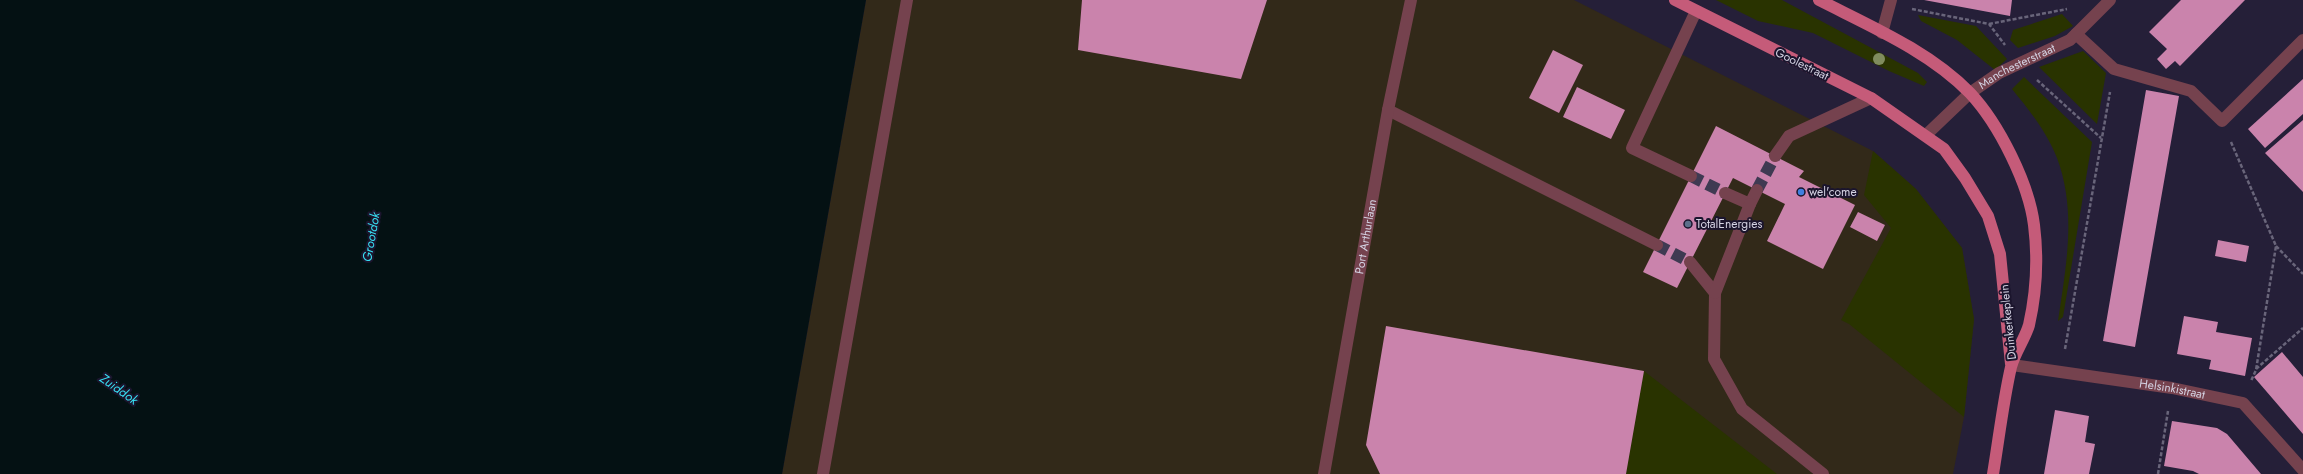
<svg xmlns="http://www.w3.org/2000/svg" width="2303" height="474" viewBox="0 0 2303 474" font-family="Jost,sans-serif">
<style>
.industrial{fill:#322919}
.green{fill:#293300}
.water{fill:#041113}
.building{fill:#ca83ac}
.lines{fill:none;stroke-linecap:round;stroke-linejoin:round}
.minor-tunnel{stroke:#3f3a52;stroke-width:12;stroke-dasharray:12 6;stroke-linecap:butt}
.path{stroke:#69657a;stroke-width:2.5;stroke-dasharray:4 2;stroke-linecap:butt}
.minor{stroke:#75424e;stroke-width:12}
.major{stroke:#c55b79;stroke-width:12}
.tree{fill:#808c5e}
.shop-dot{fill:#3f7fe0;stroke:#1b152d;stroke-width:1.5}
.service-dot{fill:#5c6f8a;stroke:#1b152d;stroke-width:1.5}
.labels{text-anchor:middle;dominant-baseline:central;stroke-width:4;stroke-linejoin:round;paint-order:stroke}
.street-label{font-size:12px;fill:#d4d2e2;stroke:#1b152d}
.poi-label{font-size:12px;fill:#d4d2e2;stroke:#1b152d;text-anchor:start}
.water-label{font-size:13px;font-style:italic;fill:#37dff3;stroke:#1b152d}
</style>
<rect width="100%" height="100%" fill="#251f38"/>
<path class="industrial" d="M 866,0 L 1574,0 L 1873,151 L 1916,189 L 1962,248 L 1974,319 L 1964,417 L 1953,474 L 782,474 Z"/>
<path class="green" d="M 1716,0 L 1782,0 L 1918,73 L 1927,82 L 1924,86 L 1889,71 L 1813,33 L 1758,21 Z
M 2062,14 L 2073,26 L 2055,36 L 2018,48 L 2010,40 L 2013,30 Z
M 1918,15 L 1976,26 L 2007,59 L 1995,70 L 1957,40 L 1921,21 Z
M 2083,51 L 2106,73 L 2097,124 L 2039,67 Z
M 2024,77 L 2092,142 L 2063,317 L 2058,321 C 2066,267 2077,211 2057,158 C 2047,132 2029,110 2012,89 Z
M 1873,151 L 1916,189 L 1962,248 L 1974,319 L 1964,417 L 1849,324 L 1841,320 L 1891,228 L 1864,195 Z
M 1644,371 L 1777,474 L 1626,474 Z"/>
<path class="water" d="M 0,0 L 866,0 L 782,474 L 0,474 Z"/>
<path class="building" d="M 1082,0 L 1267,0 L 1241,79 L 1078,50 Z
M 1924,0 L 2012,0 L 2010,16 Z
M 2181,0 L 2245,0 L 2180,66 L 2175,61 L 2166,69 L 2157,59 L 2167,49 L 2149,32 Z
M 1553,50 L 1583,65 L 1559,113 L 1529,98 Z
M 2303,79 L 2303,114 L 2265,148 L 2248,129 Z
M 1577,87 L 1625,110 L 1611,139 L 1563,117 Z
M 2146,90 L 2179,96 L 2135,347 L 2103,341 Z
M 2303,120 L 2303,192 L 2265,153 Z
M 1716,126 L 1804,171 L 1799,177 L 1855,205 L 1823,269 L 1767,241 L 1785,204 L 1733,178 L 1677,288 L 1643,272 Z
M 1858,212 L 1885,225 L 1877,241 L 1850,227 Z
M 2218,240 L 2249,246 L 2246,262 L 2215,256 Z
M 2184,316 L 2218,322 L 2216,332 L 2252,338 L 2245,376 L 2209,369 L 2211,360 L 2177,354 Z
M 1386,326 L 1644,371 L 1626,474 L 1380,474 L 1366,445 Z
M 2282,352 L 2303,377 L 2303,434 L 2254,377 Z
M 2055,410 L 2089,416 L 2085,442 L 2095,444 L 2089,474 L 2044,474 Z
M 2172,421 L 2217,428 L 2227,434 L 2261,474 L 2199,474 L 2193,471 L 2164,466 Z"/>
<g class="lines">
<path class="minor-tunnel" d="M 1691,176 L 1725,193
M 1757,190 L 1775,156
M 1657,245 L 1690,262"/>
<path class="path" d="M 1912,9 L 1989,24 L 2005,45
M 1989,24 L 2067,9
M 2037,80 L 2101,138
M 2231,142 L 2276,246 L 2256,370 L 2251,381
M 2276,246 L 2303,274
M 2065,349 L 2110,92
M 2256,369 L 2303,328
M 2158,474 L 2168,411"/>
<g class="minor">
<path d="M 1882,33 L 1891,0"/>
<path d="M 2076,34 L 2114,69 L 2191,91 L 2222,121 L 2303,40"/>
<path d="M 1388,110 L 1657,245"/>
<path id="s1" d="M 1926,135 L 1970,93 L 1999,73 L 2070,40 L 2110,0"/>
<path d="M 1775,156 L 1789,136 L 1871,98"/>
<path d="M 1691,176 L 1632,148 L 1696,11"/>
<path d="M 1725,193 L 1750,204 L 1757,190"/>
<path d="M 1690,262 L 1715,293 L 1714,359 L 1742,409 L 1823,474"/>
<path d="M 1715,293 L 1750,204"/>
<path id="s2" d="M 2012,365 L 2172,388 L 2243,403 L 2303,470"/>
<path d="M 823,474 L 907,0"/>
<path id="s3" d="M 1324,474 L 1388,110 L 1411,0"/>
</g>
<path class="major" d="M 1675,0 L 1871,98 L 1944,149 L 1965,178 L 1988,216 L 2000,254 L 2011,364
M 1819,0 C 1870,26 1929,51 1970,93 C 1999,124 2029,184 2034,225 C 2038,257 2036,294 2029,325 C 2025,339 2015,352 2011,367 C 2003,402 1999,438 1993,474"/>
</g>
<circle class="tree" cx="1879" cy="59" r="6"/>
<circle class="shop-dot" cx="1801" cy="192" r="4"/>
<circle class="service-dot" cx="1688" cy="224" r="4"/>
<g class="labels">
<g class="street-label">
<text transform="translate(1802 64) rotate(26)">Goolestraat</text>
<text stroke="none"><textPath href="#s1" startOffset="115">Manchesterstraat</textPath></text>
<text stroke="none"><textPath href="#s3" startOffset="241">Port Arthurlaan</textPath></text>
<text transform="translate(2008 322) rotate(-96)">Duinkerkeplein</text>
<text stroke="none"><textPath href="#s2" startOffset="162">Helsinkistraat</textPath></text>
</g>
<g class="poi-label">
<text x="1809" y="192">wel'come</text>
<text x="1696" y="224">TotalEnergies</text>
</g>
<g class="water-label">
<text transform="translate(371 237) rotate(-80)">Grootdok</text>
<text transform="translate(119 389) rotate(35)">Zuiddok</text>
</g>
</g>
</svg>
